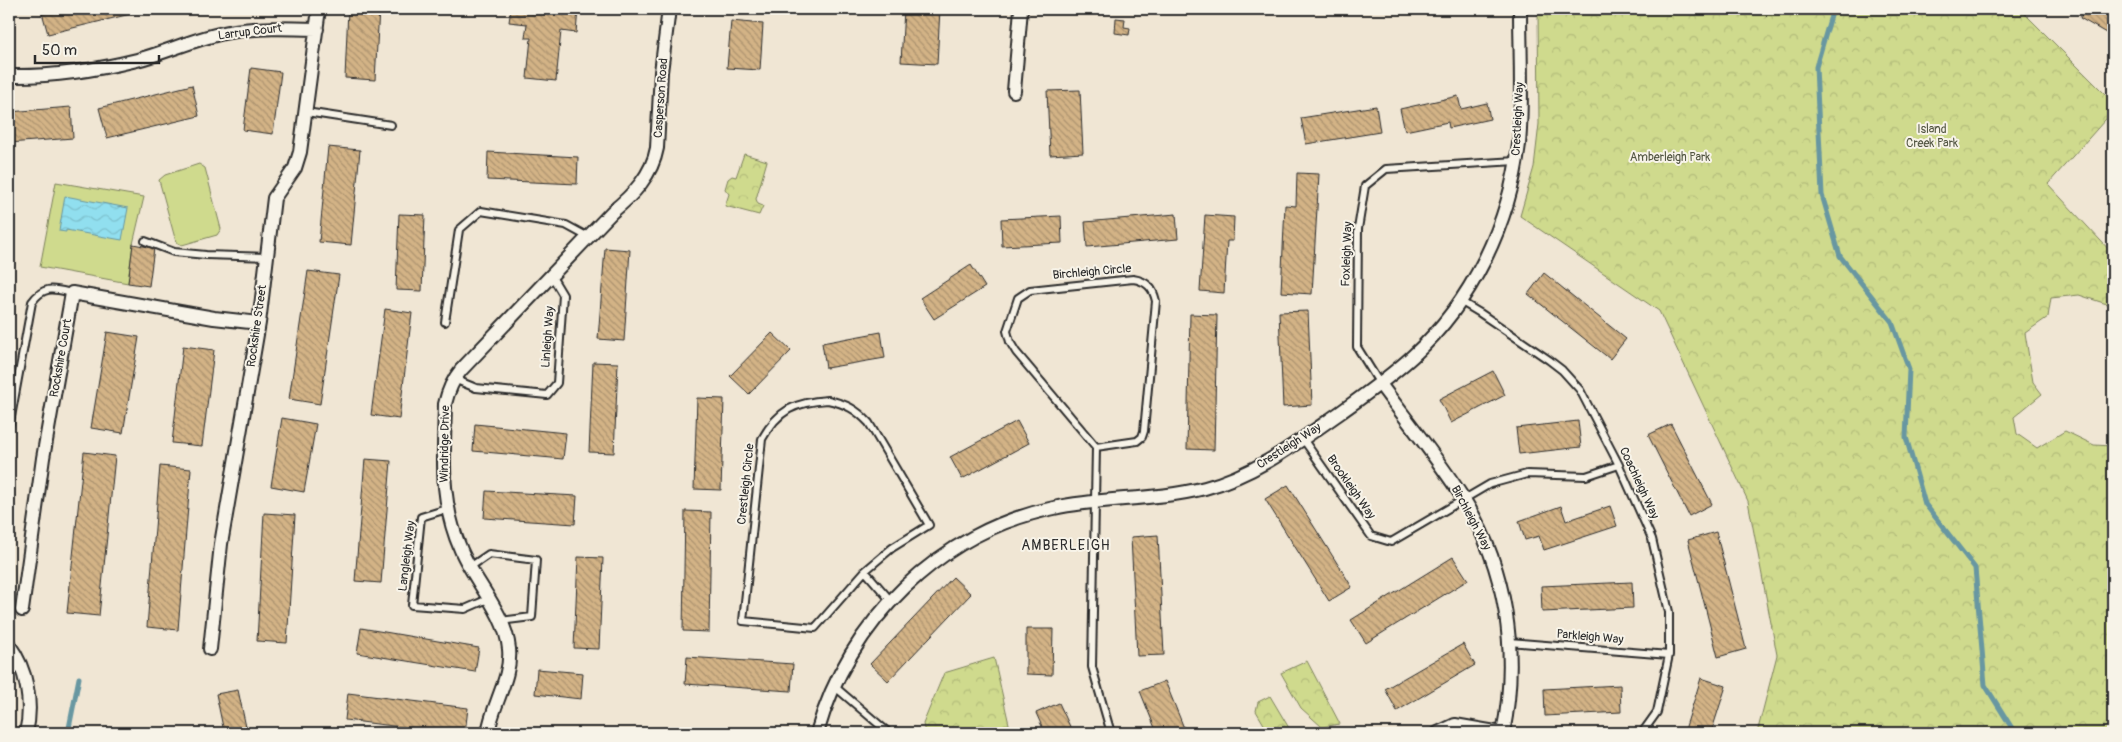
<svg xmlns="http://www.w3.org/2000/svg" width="2122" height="742" viewBox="0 0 2122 742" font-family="Pangolin,sans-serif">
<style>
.forest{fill:url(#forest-crowns);stroke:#7d825c}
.pitch{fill:#cfda8d;stroke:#7d825c}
.water{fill:url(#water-waves);stroke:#6897a1}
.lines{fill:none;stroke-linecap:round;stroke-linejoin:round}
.stream{stroke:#6897a1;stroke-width:5}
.building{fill:url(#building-back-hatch);stroke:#2b2b2b}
.service-casing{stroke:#2b2b2b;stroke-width:10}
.minor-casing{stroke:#2b2b2b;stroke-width:16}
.service{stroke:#f7f3e8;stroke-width:6}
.minor{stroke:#f7f3e8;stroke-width:12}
.labels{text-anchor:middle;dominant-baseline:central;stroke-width:4;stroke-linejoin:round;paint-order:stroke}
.street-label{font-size:12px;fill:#2b2b2b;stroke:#f7f3e8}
.park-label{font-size:12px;fill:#545744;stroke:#f7f3e8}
.neighbourhood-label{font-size:14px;letter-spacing:1px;fill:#2b2b2b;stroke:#f7f3e8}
</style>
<defs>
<pattern id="forest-crowns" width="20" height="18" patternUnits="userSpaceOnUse" patternTransform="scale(1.25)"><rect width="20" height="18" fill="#cfda8d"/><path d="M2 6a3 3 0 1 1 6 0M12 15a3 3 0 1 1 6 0" fill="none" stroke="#b2bb7a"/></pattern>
<pattern id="water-waves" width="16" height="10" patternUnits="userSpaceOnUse" patternTransform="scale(1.25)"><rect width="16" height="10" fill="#91dfef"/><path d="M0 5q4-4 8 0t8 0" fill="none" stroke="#7dc0cd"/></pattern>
<pattern id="building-back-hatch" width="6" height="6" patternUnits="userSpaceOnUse" patternTransform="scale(1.25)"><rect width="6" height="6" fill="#d3b386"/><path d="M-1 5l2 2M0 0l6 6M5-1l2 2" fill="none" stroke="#ab926e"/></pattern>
</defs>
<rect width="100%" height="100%" fill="#f0e6d4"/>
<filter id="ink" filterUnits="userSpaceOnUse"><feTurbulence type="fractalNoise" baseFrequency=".02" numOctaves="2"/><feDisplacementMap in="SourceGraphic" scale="10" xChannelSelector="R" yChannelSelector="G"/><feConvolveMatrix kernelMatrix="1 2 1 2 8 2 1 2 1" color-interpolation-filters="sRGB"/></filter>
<g filter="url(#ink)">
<path class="forest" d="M 1538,9 L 2020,9 L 2113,102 L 2113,111 L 2048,184 L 2113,254 L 2113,306 L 2079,295 L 2051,298 L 2048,317 L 2025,333 L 2033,382 L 2042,394 L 2014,417 L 2017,434 L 2037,448 L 2065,431 L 2094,445 L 2113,446 L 2113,733 L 1757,733 L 1777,655 L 1748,501 L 1659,311 L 1520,216 L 1534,167 L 1539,124 Z
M 744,154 L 767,161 L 756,199 L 758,204 L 763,206 L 759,215 L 725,206 L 729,194 L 725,189 L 728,179 L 732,176 L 736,177 Z
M 994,658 L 1011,733 L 925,733 L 923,724 L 944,673 Z
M 1307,661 L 1340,724 L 1322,727 L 1301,708 L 1281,673 Z
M 1270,696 L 1292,733 L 1269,733 L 1256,711 L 1258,702 Z"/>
<path class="pitch" d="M 199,164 L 205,168 L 221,229 L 217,235 L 182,245 L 176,242 L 159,180 L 165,175 Z
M 56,182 L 144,197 L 133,244 L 128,283 L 40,267 Z"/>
<path class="water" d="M 65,196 L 128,208 L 122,240 L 66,230 L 66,232 L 59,231 Z"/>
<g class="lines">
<path class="stream" d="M 1833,9 L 1816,67 L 1822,195 L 1840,256 L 1892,322 L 1909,369 L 1906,437 L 1925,504 L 1975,568 L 1985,685 L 2015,733
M 68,733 L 79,678"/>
</g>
<path class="building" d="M 41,9 L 151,9 L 48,34 Z
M 348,9 L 379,9 L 375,80 L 345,78 Z
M 511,9 L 578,9 L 576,33 L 561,31 L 556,81 L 527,78 L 531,38 L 525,38 L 527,24 L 509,22 Z
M 904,9 L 940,9 L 937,64 L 901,62 Z
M 2085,9 L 2113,9 L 2113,37 L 2080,18 Z
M 1116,18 L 1125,19 L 1124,27 L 1130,28 L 1129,35 L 1115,33 Z
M 731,21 L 763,24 L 760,70 L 727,68 Z
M 251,68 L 281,72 L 273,134 L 243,130 Z
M 192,85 L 199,116 L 107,138 L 99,108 Z
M 1080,90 L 1083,153 L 1050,155 L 1047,91 Z
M 1458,96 L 1461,109 L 1487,103 L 1490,119 L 1449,128 L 1448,122 L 1405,131 L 1400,109 Z
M 1376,106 L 1380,132 L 1306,144 L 1301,118 Z
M 71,107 L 73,138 L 9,143 L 9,112 Z
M 328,147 L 360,150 L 351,245 L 319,242 Z
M 488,152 L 578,157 L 577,184 L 487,180 Z
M 1297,173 L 1319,174 L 1312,294 L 1281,292 L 1285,205 L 1296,206 Z
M 9,196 L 15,197 L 9,224 Z
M 399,214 L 425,215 L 422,291 L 396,290 Z
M 1176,214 L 1178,239 L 1087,247 L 1085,222 Z
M 1205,215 L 1234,217 L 1233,241 L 1227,241 L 1224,293 L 1200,291 Z
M 1061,216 L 1062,243 L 1002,246 L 1001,219 Z
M 133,244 L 154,248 L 149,286 L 128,283 Z
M 605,248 L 630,250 L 624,341 L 598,339 Z
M 971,265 L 985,287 L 934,319 L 920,298 Z
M 308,271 L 339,275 L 320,404 L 289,399 Z
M 1544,273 L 1626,339 L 1610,359 L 1528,294 Z
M 385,309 L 412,313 L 399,419 L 371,415 Z
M 1308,311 L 1312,405 L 1283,407 L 1279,312 Z
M 1190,314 L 1217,315 L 1214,450 L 1187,449 Z
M 107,332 L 139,337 L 123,433 L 91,428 Z
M 881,332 L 885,358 L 826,368 L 822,343 Z
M 772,333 L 791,351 L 749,394 L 730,376 Z
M 183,346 L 214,350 L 202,446 L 172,443 Z
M 593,362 L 618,363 L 614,453 L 589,452 Z
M 1493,371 L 1505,395 L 1451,423 L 1439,399 Z
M 697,398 L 724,399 L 721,490 L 694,489 Z
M 282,418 L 316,424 L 304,492 L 271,486 Z
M 1017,421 L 1029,443 L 962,479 L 950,457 Z
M 1578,421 L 1581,447 L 1519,454 L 1516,428 Z
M 475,424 L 566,433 L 563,459 L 473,451 Z
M 1671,424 L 1712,504 L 1689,516 L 1648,435 Z
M 84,452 L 115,456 L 99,616 L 67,613 Z
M 365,459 L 391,461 L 381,583 L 355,581 Z
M 160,466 L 191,469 L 178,630 L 147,627 Z
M 1288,485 L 1352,587 L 1329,601 L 1265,499 Z
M 486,491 L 577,496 L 575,524 L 484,518 Z
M 1561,506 L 1566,521 L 1610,506 L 1617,526 L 1544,550 L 1539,536 L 1525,540 L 1519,521 Z
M 685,511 L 711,512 L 709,632 L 683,631 Z
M 264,513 L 295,515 L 287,643 L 257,641 Z
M 1716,532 L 1746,649 L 1718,657 L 1688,540 Z
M 1158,535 L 1164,655 L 1137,656 L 1131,537 Z
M 578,557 L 603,558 L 599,649 L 574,648 Z
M 1453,557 L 1468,580 L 1366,643 L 1351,620 Z
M 953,577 L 971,594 L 888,681 L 870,664 Z
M 1632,582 L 1633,608 L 1542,612 L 1541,586 Z
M 361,628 L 479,648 L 475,672 L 357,653 Z
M 1026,629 L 1053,629 L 1052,675 L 1026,674 Z
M 1463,644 L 1475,665 L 1397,711 L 1385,689 Z
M 687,657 L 793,664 L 791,691 L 685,684 Z
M 537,669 L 583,673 L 581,699 L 535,694 Z
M 1701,678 L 1726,686 L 1711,733 L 1684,733 Z
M 1165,681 L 1186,733 L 1157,733 L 1140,691 Z
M 1620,685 L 1621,712 L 1545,716 L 1544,689 Z
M 238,690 L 246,727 L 224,732 L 216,694 Z
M 348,693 L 468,708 L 465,733 L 449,733 L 345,720 Z
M 1059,703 L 1073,733 L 1045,733 L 1036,713 Z"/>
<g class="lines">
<g class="service-casing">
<path id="service" d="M 306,112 L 391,125
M 145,241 L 174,252 L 206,255 L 267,257
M 1133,279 C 1147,281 1153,288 1156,301 L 1144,431 L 1142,437 L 1137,441 L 1096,447 L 1016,352 L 1010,342 L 1007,331 L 1018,298 L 1030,290 Z
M 1460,301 L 1480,313 L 1549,360 L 1562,370 L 1580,390 L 1619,465 L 1652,539 L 1669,612 L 1669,655 L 1657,712 L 1642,733
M 445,322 L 459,230 L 481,211 L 566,225 L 588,237
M 454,379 L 476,388 L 547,395 L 557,383 L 563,295 L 551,275
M 1380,384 L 1357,347 L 1358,229 L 1365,186 L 1386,169 L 1516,161
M 828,400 C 846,404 856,409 869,423 L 929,525 L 892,548 L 865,571 L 815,628 L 743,621 L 762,439 C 778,410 795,402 828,400 Z
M 9,428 L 32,302 C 44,285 54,289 72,293
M 1303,439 L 1371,536 L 1391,542 L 1490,484 L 1527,474 L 1586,476 L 1619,465
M 1096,447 L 1092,667 L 1111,733
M 447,509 L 421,517 L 412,605 L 465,609 L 488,599
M 470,567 L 489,554 L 536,560 L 532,617 L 500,621
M 865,571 L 891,601
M 1509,642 L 1669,655
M 834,686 L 889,733
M 489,729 L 506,733"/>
</g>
<g class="minor-casing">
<path id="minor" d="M 9,76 C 52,77 96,70 137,60 C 168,52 198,37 229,32 C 258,27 287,28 317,29
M 1014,91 L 1021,9
M 1380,384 C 1408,422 1438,459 1463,498 C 1507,568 1519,653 1503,733
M 22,610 L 43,458 L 72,293 L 214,318 L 259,323
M 9,645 C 27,669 33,704 26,733
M 210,649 L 221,544 L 259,323 L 274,198 L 295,168 L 300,152 L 319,9
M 488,733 C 492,705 512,677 509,649 C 506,614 474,581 461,550 C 439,500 444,457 445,404 C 448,391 452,381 461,370 L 612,212 C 633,195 652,175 657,148 L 661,72 L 669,9
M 817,733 C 848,622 940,531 1054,508 C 1104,497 1153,501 1205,488 C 1257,474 1298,442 1341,412 C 1366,394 1390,377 1413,356 C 1472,302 1510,223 1519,144 C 1523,99 1520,54 1520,9
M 1438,733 L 1455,725 L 1501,733"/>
</g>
<use href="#service" class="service"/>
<use href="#minor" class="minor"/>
</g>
</g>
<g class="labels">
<g class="street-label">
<text transform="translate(250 32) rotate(-7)">Larrup Court</text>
<text transform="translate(661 98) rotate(-86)">Casperson Road</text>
<text transform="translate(1518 119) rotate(-87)">Crestleigh Way</text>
<text transform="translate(1347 254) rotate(-88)">Foxleigh Way</text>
<text transform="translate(1092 272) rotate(-5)">Birchleigh Circle</text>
<text transform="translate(257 326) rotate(-82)">Rockshire Street</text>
<text transform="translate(548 337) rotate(-86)">Linleigh Way</text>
<text transform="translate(61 358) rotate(-80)">Rockshire Court</text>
<text transform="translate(445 444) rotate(-89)">Windridge Drive</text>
<text transform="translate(1289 446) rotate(-33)">Crestleigh Way</text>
<text transform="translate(1639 483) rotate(65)">Coachleigh Way</text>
<text transform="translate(746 484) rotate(-84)">Crestleigh Circle</text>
<text transform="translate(1351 487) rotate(55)">Brookleigh Way</text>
<text transform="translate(1471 518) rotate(62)">Birchleigh Way</text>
<text transform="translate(407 556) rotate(-83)">Langleigh Way</text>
<text transform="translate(1590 637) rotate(5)">Parkleigh Way</text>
</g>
<g class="park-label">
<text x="1932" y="129">Island<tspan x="1932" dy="14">Creek Park</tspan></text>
<text x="1670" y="157">Amberleigh Park</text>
</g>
<g class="neighbourhood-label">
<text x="1066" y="545">AMBERLEIGH</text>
</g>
</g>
<rect width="2122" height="742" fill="none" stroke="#f7f3e8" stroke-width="30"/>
<rect x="15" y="15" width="2092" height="712" fill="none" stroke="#2b2b2b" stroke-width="2" filter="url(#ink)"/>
<path d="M35 55v8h124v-8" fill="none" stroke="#2b2b2b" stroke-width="2.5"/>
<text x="42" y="55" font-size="15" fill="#2b2b2b" stroke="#f7f3e8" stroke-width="4" paint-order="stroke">50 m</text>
</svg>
